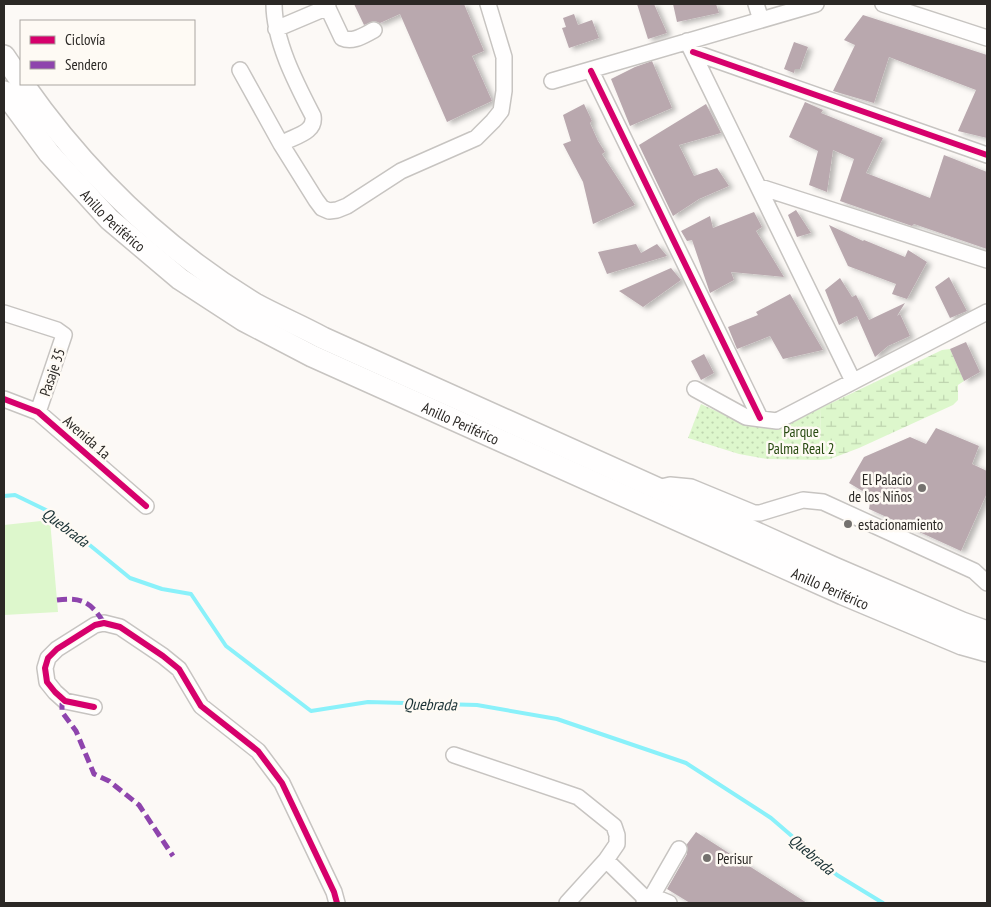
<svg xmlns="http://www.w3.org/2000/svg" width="991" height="907" viewBox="0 0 991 907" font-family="'PT Sans Narrow',sans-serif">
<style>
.grass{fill:#ddf7cc}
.wetland{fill:url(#wetland-marsh)}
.park{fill:url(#park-dots)}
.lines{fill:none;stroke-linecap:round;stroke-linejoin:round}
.stream{stroke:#8af1fa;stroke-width:4}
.building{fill:#b9a8ae;filter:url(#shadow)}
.minor-casing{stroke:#c7c4c1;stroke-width:18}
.highway-casing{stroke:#c7c4c1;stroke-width:24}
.minor{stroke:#fffefe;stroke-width:15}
.highway{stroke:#fffefe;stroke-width:21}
.quiet{stroke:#8e44ad;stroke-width:5;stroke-dasharray:10 5;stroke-linecap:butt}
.cycleway-casing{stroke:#fefaf4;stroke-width:9}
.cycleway{stroke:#d6006c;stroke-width:6}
.poi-dot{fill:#74716e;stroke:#fefaf4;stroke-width:2}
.labels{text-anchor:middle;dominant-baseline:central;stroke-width:5;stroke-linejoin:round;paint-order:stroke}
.street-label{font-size:15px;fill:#2b2825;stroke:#fefaf4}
.park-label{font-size:15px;fill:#274910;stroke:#fefaf4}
.poi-label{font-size:15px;fill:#2b2825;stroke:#fefaf4;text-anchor:start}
.water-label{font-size:16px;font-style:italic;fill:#193134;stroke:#fefaf4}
</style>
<defs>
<pattern id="wetland-marsh" width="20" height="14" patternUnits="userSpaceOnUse" patternTransform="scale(1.25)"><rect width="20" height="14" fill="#ddf7cc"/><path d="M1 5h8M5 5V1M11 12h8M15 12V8" fill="none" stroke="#bed4af"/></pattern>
<pattern id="park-dots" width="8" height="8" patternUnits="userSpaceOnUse" patternTransform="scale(1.25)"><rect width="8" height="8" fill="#ddf7cc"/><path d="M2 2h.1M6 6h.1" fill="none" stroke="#bed4af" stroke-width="1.8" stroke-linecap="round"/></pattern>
<filter id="shadow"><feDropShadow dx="4.5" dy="2.5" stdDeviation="2.5" flood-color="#0004"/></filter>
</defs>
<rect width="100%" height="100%" fill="#fcf9f6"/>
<path class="grass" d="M 50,520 L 58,612 L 4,615 L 4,525 Z"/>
<path class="wetland" d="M 950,349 L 964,381 L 958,385 L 958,400 L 953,405 L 859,448 L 830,459 L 819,460 L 821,408 L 942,350 Z"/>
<path class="park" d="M 701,404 L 742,423 L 769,426 L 792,423 L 821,408 L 819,460 L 767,459 L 739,454 L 688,438 Z"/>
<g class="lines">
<path class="stream" d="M 4,496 L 15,495 L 48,511 L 130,578 L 162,589 L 191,594 L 226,646 L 311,711 L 368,702 L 477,705 L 557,719 L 686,763 L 771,818 L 837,875 L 883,903"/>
</g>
<path class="building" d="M 354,4 L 464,4 L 484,51 L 472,56 L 492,101 L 447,122 L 400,14 L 380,23 L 374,21 L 364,25 Z
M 637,4 L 654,4 L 667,33 L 648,39 Z
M 673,4 L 716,4 L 719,13 L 677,22 Z
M 574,14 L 578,25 L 592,20 L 599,38 L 569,48 L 562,28 L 566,27 L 563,18 Z
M 863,15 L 987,55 L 987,138 L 958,131 L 976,90 L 889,57 L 874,103 L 833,91 L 855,45 L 844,40 Z
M 794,42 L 808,47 L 800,69 L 795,69 L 794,73 L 784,69 Z
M 652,61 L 672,108 L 630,126 L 611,79 L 635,67 Z
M 805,102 L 823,110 L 821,113 L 883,138 L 866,173 L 930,198 L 944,155 L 987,172 L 987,249 L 914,224 L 912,226 L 840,201 L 854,159 L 833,150 L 827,192 L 809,185 L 818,151 L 789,137 Z
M 584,104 L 592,121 L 590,123 L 598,141 L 605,152 L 602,154 L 635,205 L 593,224 L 583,182 L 563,144 L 571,141 L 563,115 Z
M 706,104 L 721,133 L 679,145 L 694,176 L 717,168 L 729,186 L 699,199 L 673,216 L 639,145 Z
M 796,210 L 811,233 L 797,237 L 788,215 Z
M 754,212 L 762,227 L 756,231 L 784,277 L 731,272 L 734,280 L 710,293 L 692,240 L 687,241 L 681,231 L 710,216 L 713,228 Z
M 829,225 L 863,241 L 864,240 L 905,257 L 908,250 L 927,262 L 907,299 L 892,294 L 896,284 L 848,266 Z
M 636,244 L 641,253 L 657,244 L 667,256 L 607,274 L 598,252 Z
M 671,268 L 681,280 L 643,307 L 619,291 Z
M 949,277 L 967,311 L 950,318 L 935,287 Z
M 840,278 L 852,297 L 856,295 L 869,320 L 905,303 L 897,316 L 900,314 L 910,336 L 888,346 L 875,357 L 857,316 L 839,325 L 825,290 Z
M 790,294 L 823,350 L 783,359 L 770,336 L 737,349 L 728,327 L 758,315 L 756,312 Z
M 966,342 L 980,372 L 964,381 L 950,349 Z
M 704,354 L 714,373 L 701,380 L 691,361 Z
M 936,428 L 979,446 L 972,464 L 987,471 L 987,493 L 961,551 L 869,509 L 871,496 L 849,483 L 864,457 L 910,437 L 926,444 Z
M 696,832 L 807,903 L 690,903 L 667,889 L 687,854 L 687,844 Z"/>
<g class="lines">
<g class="minor-casing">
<path id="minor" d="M 274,4 C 274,41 296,83 313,116 C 316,133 294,136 281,144
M 326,4 L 342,38 C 353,43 364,35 374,30
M 756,4 L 761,20
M 883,4 L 987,38
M 276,29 L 328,7
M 687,41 L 853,381
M 693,52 L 987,155
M 240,70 L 281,144 L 316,200 L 322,208 L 329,211 L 337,210 L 347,206 L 401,171 L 476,138 L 493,121 L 501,111 L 504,91 L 504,57 L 488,4
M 591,71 L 760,418
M 552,81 L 816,4
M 760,187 L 987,260
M 4,313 L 57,330 L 64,335 L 38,412
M 695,389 L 746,417 L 777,421 L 987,312
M 4,399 L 38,412 L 146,506
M 657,488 L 670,485 L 691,487 L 754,513 L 760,513 L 803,500 L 823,502 L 974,571 L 987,583
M 94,707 L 65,701 L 55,692 L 47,682 L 45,668 L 48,658 L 57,649 L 95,625 L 104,623 L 120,627 L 163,656 L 179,669 L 201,706 L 258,751 L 282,783 L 334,892 L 337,903
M 454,755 L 578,797 L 614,826 L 617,835 L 617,844 L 606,860 L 567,903
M 606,860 L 645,898
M 652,896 L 679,849
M 644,900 L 652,896 L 669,903"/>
</g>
<g class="highway-casing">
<g id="highway">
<path d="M 4,56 L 21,81"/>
<path d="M 23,84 C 86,174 161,247 255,304 C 277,316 301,326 323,338 L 834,568 L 962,623 L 987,632"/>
<path id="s1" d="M 4,92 L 49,153 L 109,219 L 180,279 L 243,320 L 312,356 L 843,594 L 962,644 L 987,651"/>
</g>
</g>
<use href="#minor" class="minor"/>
<use href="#highway" class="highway"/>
<path class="quiet" d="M 57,600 C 82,597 91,602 104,623
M 65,701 L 62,704 L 62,712 L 76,731 L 94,774 L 109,781 L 139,805 L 173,856"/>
<g class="cycleway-casing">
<path id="cycleway" d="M 693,52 L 987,155
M 591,71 L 760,418
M 4,399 L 38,412 L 146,506
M 94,707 L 65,701 L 55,692 L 47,682 L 45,668 L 48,658 L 57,649 L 95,625 L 104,623 L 120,627 L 163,656 L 179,669 L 201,706 L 258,751 L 282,783 L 334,892 L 337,903"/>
</g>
<use href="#cycleway" class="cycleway"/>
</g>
<g class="poi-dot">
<circle cx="922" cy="488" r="5"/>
<circle cx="848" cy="524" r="5"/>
<circle cx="707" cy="858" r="5"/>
</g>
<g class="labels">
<g class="street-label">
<text stroke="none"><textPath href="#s1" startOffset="169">Anillo Periférico</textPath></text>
<text transform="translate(52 372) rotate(-71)">Pasaje 35</text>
<text stroke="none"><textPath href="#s1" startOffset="574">Anillo Periférico</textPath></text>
<text transform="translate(87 437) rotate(41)">Avenida 1a</text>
<text stroke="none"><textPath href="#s1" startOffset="979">Anillo Periférico</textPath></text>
</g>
<g class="park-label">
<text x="801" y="431">Parque<tspan x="801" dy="17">Palma Real 2</tspan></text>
</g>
<g class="poi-label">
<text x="912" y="479" text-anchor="end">El Palacio<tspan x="912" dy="17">de los Niños</tspan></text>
<text x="858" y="524">estacionamiento</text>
<text x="717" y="858">Perisur</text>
</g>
<g class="water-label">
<text transform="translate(66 527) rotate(37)">Quebrada</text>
<text transform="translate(430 704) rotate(1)">Quebrada</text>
<text transform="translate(812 854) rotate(40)">Quebrada</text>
</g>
</g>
<rect width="991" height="907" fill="none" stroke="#2b2825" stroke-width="10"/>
<rect x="20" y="20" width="175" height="65" fill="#fefaf4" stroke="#aaa6a1"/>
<rect x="30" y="36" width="25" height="8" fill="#d6006c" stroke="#aaa6a1"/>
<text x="65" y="45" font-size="15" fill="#2b2825">Ciclovía</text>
<rect x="30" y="61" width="25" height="8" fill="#8e44ad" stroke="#aaa6a1"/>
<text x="65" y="70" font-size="15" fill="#2b2825">Sendero</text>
</svg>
